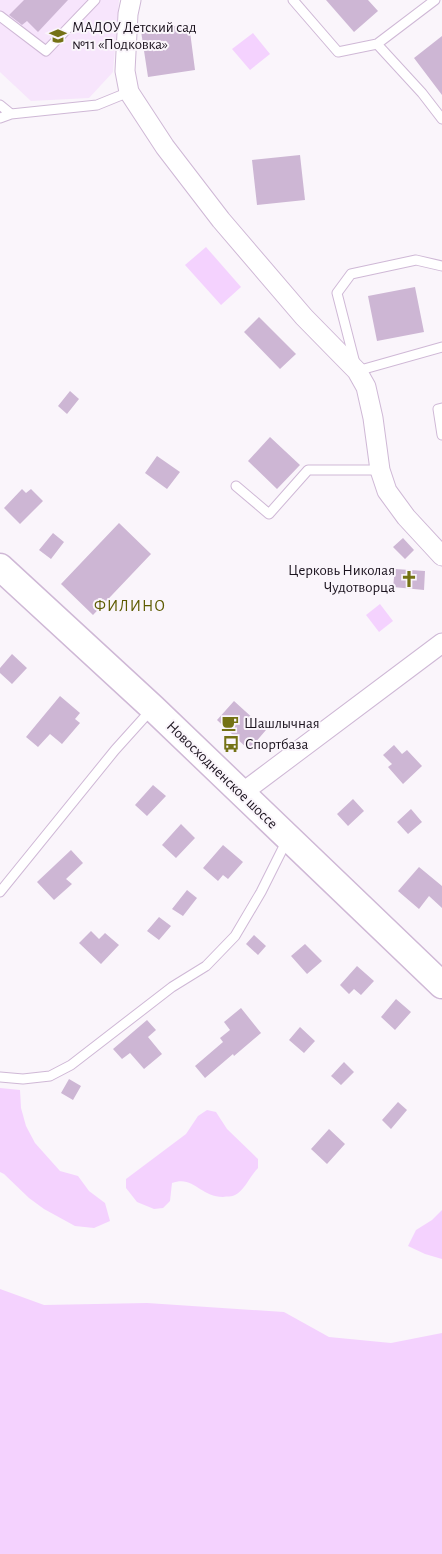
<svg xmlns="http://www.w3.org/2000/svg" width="442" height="1554" viewBox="0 0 442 1554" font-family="'Alegreya Sans',sans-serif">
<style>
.built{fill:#f7e5fc}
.green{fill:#f4d2fe}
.building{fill:#cdb6d4}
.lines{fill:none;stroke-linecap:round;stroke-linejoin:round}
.lane-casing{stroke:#cfb8d6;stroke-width:11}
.street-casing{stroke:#cfb8d6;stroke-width:21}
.secondary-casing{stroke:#cfb8d6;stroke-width:29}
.lane{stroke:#fff;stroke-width:9}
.street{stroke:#fff;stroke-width:19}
.secondary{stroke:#fff;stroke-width:26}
.labels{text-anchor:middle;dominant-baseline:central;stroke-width:4;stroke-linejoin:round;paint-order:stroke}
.poi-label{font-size:15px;fill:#1b131e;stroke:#faf5fb;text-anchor:start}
.street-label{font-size:15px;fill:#1b131e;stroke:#faf5fb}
.neighbourhood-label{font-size:16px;letter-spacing:1px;fill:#5d5b00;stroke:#faf5fb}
</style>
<rect width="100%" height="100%" fill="#faf5fb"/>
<path class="built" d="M 0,0 L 119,0 L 113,72 L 89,98 L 31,101 L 0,72 Z"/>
<path class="green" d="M 253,33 L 270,54 L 250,70 L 232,49 Z
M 206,247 L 241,287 L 221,305 L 185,265 Z
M 380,604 L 393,621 L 379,632 L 366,615 Z
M 0,1088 L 20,1090 L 21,1108 L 26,1126 L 35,1143 L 60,1171 L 78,1176 L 89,1191 L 105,1203 L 110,1221 L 94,1228 L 75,1226 L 44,1209 L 29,1198 L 4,1174 L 0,1172 Z
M 207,1110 L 216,1112 L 227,1129 L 258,1159 L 258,1168 C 250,1176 244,1191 235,1195 C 232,1197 227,1196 223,1197 C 200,1197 194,1175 172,1183 L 170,1201 L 163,1208 L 154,1209 L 137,1202 L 126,1188 L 126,1179 L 186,1134 L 198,1116 Z
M 442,1210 L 442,1259 L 425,1254 L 408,1246 L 416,1230 L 432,1220 Z
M 0,1289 L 44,1305 L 147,1303 L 284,1312 L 329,1337 L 391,1343 L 442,1333 L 442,1554 L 0,1554 Z"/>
<path class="building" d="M 24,0 L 68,0 L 38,32 L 27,21 L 22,25 L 9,15 Z
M 326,0 L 368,0 L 378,11 L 354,32 Z
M 189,24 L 195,70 L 148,77 L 141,31 Z
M 442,36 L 442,95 L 414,58 Z
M 300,155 L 305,200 L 257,205 L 252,160 Z
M 415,287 L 424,332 L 377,341 L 368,296 Z
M 259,317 L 296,354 L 280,369 L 244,332 Z
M 70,391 L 79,399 L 67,414 L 58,406 Z
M 270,437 L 300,465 L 277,489 L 248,461 Z
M 157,456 L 180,472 L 167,489 L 145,473 Z
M 22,489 L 26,493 L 31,489 L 43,501 L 20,524 L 4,508 Z
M 119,523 L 151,554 L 93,615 L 61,584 Z
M 53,533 L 64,542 L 51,559 L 39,550 Z
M 403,538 L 414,550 L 405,559 L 393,547 Z
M 395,569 L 425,571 L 424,590 L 393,587 Z
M 12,654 L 27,668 L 12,684 L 0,673 L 0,668 Z
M 60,696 L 80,713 L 75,719 L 80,723 L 62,744 L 50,734 L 38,747 L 26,737 Z
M 234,701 L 266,730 L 249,750 L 217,720 Z
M 394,745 L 402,754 L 407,750 L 422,766 L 403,784 L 388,767 L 392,764 L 383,755 Z
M 153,785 L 166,796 L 147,816 L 135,805 Z
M 353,799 L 364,811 L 348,826 L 337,814 Z
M 411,809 L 422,822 L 408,834 L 397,822 Z
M 181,824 L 195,838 L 176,858 L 162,845 Z
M 223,845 L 243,862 L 228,879 L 223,875 L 218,881 L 203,868 Z
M 71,850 L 83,863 L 66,879 L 72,884 L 54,900 L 37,882 Z
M 419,867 L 442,886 L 442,908 L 429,896 L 419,909 L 398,891 Z
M 187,890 L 197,898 L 183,916 L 172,909 Z
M 159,917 L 171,926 L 159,940 L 147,931 Z
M 91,931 L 99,939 L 105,933 L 119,945 L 101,964 L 79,943 Z
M 254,935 L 266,946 L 258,955 L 246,944 Z
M 305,944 L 322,961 L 307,974 L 291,956 Z
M 357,966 L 374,981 L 361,995 L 354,989 L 349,994 L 340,985 Z
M 396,999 L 411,1012 L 395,1030 L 381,1017 Z
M 241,1008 L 261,1033 L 234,1056 L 233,1054 L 205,1078 L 195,1066 L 223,1042 L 220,1038 L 230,1030 L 224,1022 Z
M 147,1020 L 156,1030 L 148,1037 L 162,1054 L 144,1069 L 130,1053 L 122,1059 L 113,1049 Z
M 300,1027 L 315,1041 L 304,1053 L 289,1040 Z
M 344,1062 L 354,1072 L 341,1085 L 331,1076 Z
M 69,1079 L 81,1086 L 73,1100 L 61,1093 Z
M 398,1102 L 407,1110 L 391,1129 L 382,1120 Z
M 329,1129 L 345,1144 L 327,1164 L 311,1149 Z"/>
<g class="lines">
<g class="lane-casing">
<path id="lane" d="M 293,0 L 338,52 L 377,44 L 435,0
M 0,16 L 46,51 L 95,0
M 377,44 L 422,93 L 442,119
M 0,105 L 11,114 L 97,105 L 129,92
M 0,118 L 11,114
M 442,266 L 416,260 L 351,274 L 337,293 L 357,371 L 442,347
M 442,408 L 438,409 L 442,435
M 236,486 L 269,514 L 308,470 L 380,470
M 0,892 L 115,750 L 151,710
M 0,1077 L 23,1079 L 50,1076 L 71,1065 L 172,987 L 206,966 L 235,936 L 261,892 L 287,840"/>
</g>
<g class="street-casing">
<path id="street" d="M 131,0 L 128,14 L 125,71 L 129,92 L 165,147 L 221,220 L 304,317 L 357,371 L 366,387 L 373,418 L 380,470 L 387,491 L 406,517 L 442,556
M 242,793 L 442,643"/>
</g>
<g class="secondary-casing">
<path id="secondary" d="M 0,567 L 153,708 L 442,985"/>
</g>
<use href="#lane" class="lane"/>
<use href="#street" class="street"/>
<use href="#secondary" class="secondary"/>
</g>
<defs>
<g id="school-bare" transform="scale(1.35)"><path d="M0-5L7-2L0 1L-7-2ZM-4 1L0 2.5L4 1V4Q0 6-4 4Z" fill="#747215" stroke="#faf5fb" stroke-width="2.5" paint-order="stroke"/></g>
<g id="church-bare" transform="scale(1.35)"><path d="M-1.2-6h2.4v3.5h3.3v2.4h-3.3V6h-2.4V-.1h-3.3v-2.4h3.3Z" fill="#747215" stroke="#faf5fb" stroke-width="2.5" paint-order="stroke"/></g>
<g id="cafe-bare" transform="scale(1.35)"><path d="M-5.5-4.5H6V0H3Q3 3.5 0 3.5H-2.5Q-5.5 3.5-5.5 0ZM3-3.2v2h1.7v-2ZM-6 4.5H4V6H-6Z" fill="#747215" stroke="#faf5fb" stroke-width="2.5" paint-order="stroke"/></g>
<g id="bus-bare" transform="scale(1.35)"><path d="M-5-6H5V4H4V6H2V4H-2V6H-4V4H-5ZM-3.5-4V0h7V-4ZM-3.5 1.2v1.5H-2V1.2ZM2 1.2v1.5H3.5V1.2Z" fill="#747215" stroke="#faf5fb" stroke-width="2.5" paint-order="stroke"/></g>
</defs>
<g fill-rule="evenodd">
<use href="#school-bare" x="58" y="36"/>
<use href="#church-bare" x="409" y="579"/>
<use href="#cafe-bare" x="230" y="723"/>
<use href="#bus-bare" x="231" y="744"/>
</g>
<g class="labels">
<g class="poi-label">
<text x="72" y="27">МАДОУ Детский сад<tspan x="72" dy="17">№11 «Подковка»</tspan></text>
<text x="395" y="570" text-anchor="end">Церковь Николая<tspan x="395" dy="17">Чудотворца</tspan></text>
<text x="244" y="723">Шашлычная</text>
<text x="245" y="744">Спортбаза</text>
</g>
<g class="street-label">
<text transform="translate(222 775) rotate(44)">Новосходненское шоссе</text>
</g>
<g class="neighbourhood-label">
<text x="130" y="606">ФИЛИНО</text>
</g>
</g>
</svg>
